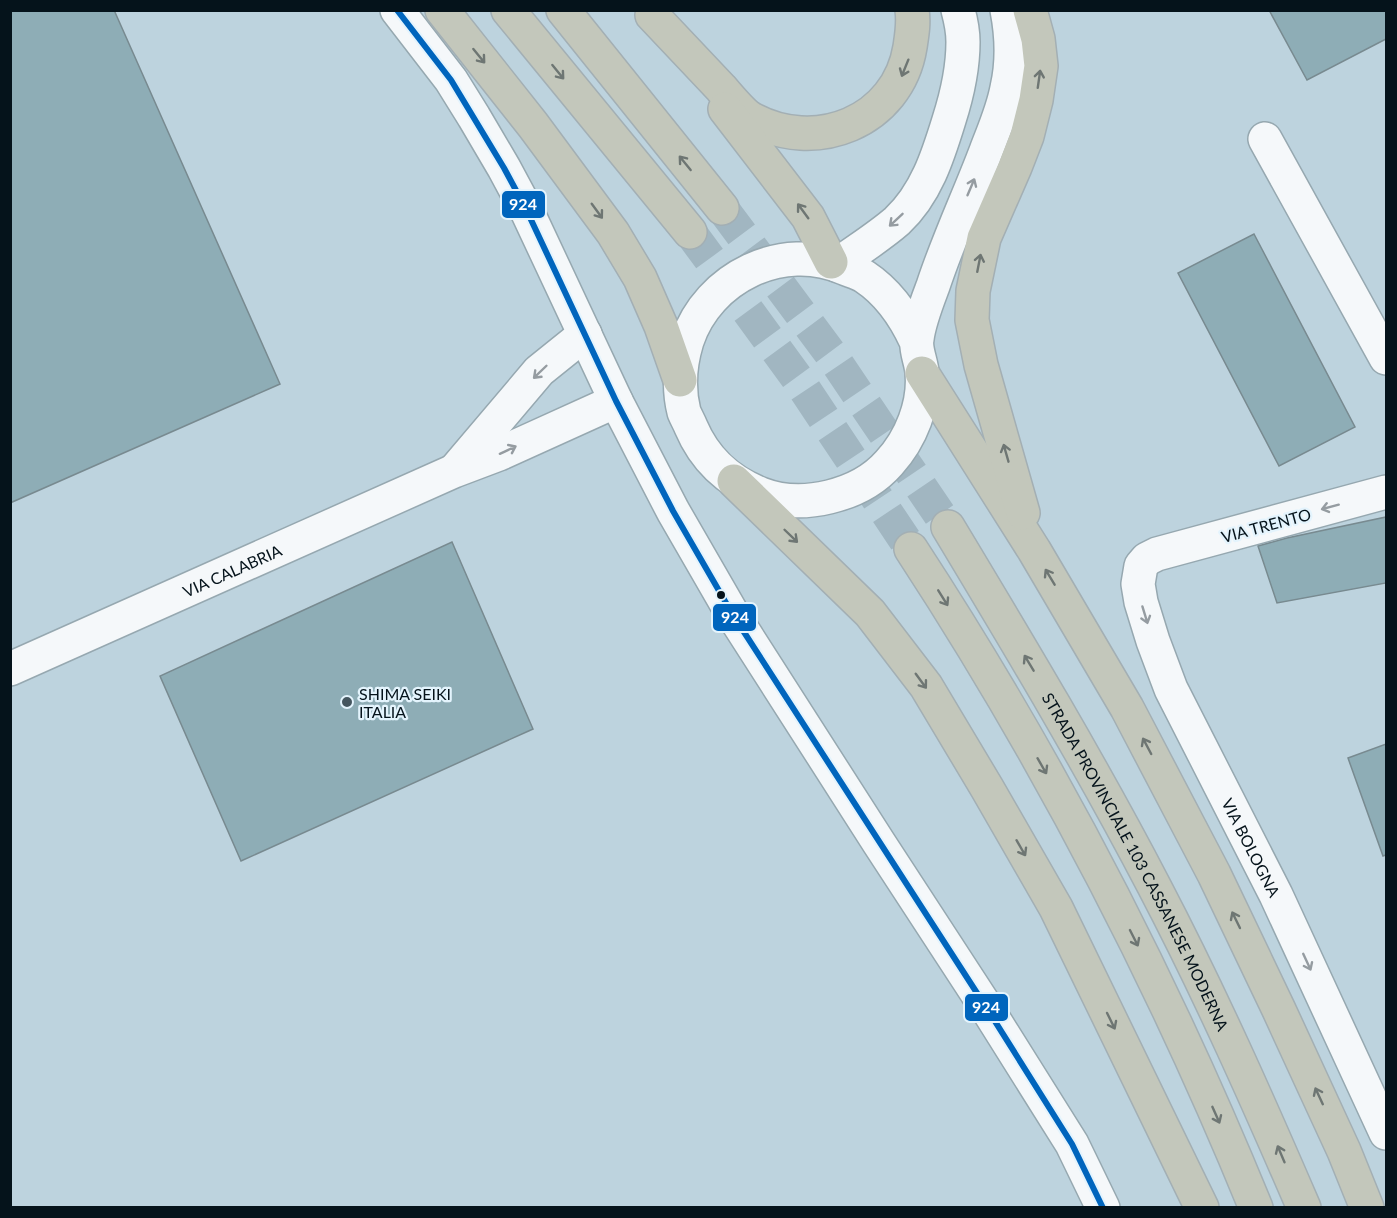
<svg xmlns="http://www.w3.org/2000/svg" width="1397" height="1218" viewBox="0 0 1397 1218" font-family="Lato,sans-serif">
<style>
.building{fill:#8eadb6;stroke:#788a90;stroke-width:1.5}
.lines{fill:none;stroke-linecap:round;stroke-linejoin:round}
.highway-tunnel{stroke:#a1b6c1;stroke-width:33;stroke-dasharray:33 16;stroke-linecap:butt}
.minor-casing{stroke:#96a8b0;stroke-width:36}
.highway-casing{stroke:#a3afb4;stroke-width:36}
.minor{stroke:#f5f8fa;stroke-width:33}
.highway{stroke:#c3c7bb;stroke-width:33}
.bus-1-casing{stroke:#e4f4fd;stroke-width:10}
.bus-1{stroke:#0065bd;stroke-width:6}
.oneway{stroke:#6e7673}
.oneway2{stroke:#959ca1}
.bus-dot{fill:#05131b;stroke:#e4f4fd;stroke-width:2}
.poi-dot{fill:#45565f;stroke:#e4f4fd;stroke-width:2}
.labels{text-anchor:middle;dominant-baseline:central;stroke-width:4.5;stroke-linejoin:round;paint-order:stroke}
.street-label{font-size:16px;fill:#05131b;stroke:#e4f4fd}
.poi-label{font-size:16px;fill:#05131b;stroke:#e4f4fd;text-anchor:start}
.line-badge{stroke:#e4f4fd;stroke-width:2}
.badge-label{font-size:16px;text-anchor:middle;font-weight:bold;fill:#fff}
</style>
<rect width="100%" height="100%" fill="#bdd3de"/>
<path class="building" d="M 10,10 L 114,10 L 280,384 L 10,503 Z
M 1269,10 L 1386,10 L 1386,39 L 1307,80 Z
M 1254,234 L 1355,427 L 1279,466 L 1178,273 Z
M 1386,517 L 1386,583 L 1277,603 L 1258,546 L 1287,538 Z
M 452,542 L 533,729 L 241,861 L 160,676 Z
M 1386,744 L 1386,855 L 1383,856 L 1348,758 Z"/>
<g class="lines">
<path class="highway-tunnel" d="M 722,208 L 830,353 L 948,527
M 690,232 L 797,378 L 911,549"/>
<g class="minor-casing">
<g id="minor">
<path d="M 397,10 L 451,80 L 474,117 L 504,168 L 526,209 L 616,401 L 673,511 L 733,615 L 879,843 L 986,1007 L 1072,1144 L 1103,1208"/>
<path d="M 1265,139 L 1386,358"/>
<path d="M 837,265 C 856,251 880,236 897,221 C 926,194 938,156 949,120 C 957,95 963,68 963,42 C 963,31 961,21 958,10"/>
<path d="M 916,341 C 904,315 889,293 865,277 C 859,273 851,271 844,268 C 783,241 708,277 687,341 C 680,364 678,388 684,412 C 686,417 689,422 691,427 C 705,460 728,481 761,494 C 802,510 860,496 889,463 C 911,439 925,404 922,372 C 921,361 915,349 917,339 C 919,322 927,302 933,286 C 948,240 969,196 986,151 C 994,130 1003,110 1007,88 C 1013,62 1012,36 1007,10"/>
<path d="M 456,469 L 539,371 L 585,334"/>
<path id="s1" d="M 1386,492 L 1157,554 L 1147,559 L 1141,566 L 1138,584 L 1141,602 L 1153,641 L 1171,689 L 1276,895 L 1386,1133"/>
<path id="s2" d="M 10,669 L 454,471 L 499,454 L 616,401"/>
</g>
</g>
<g class="highway-casing">
<g id="highway">
<path d="M 442,10 L 533,125 L 613,233 L 640,278 L 661,326 L 680,380"/>
<path d="M 508,10 L 690,232"/>
<path d="M 563,10 L 722,208"/>
<path d="M 652,15 C 675,39 698,64 721,88 C 729,97 741,112 750,118 C 815,155 898,122 910,47 C 912,34 914,23 912,10"/>
<path d="M 725,109 L 808,217 L 831,262"/>
<path d="M 922,373 L 1034,550 L 1127,708 L 1214,874 L 1279,1010 L 1344,1151 L 1367,1208"/>
<path d="M 734,481 L 870,613 L 926,686 L 987,788 L 1056,908 L 1202,1208"/>
<path d="M 1023,513 L 981,365 L 972,320 L 973,291 L 984,238 L 1015,167 L 1027,136 L 1036,100 L 1041,66 L 1038,39 L 1030,10"/>
<path id="s3" d="M 948,527 C 1019,645 1090,763 1154,886 C 1209,991 1257,1099 1304,1208"/>
<path d="M 911,549 C 1047,757 1162,978 1256,1208"/>
</g>
</g>
<use href="#minor" class="minor"/>
<use href="#highway" class="highway"/>
<g class="bus-1-casing">
<path id="bus-1" d="M 397,10 L 451,80 L 504,168 L 526,209 L 616,401 L 673,511 L 733,615 L 986,1007 L 1072,1144 L 1103,1208"/>
</g>
<use href="#bus-1" class="bus-1"/>
</g>
<defs><path id="oneway-shaft" d="M-6 0H5M1.5-3L5.5 0L1.5 3" fill="none" stroke-width="1.6" stroke-linecap="round" stroke-linejoin="round" transform="scale(1.5)"/></defs>
<g class="oneway">
<use href="#oneway-shaft" transform="translate(479 56) rotate(51)"/>
<use href="#oneway-shaft" transform="translate(905 68) rotate(112)"/>
<use href="#oneway-shaft" transform="translate(558 72) rotate(51)"/>
<use href="#oneway-shaft" transform="translate(1039 79) rotate(-82)"/>
<use href="#oneway-shaft" transform="translate(685 163) rotate(-129)"/>
<use href="#oneway-shaft" transform="translate(597 211) rotate(54)"/>
<use href="#oneway-shaft" transform="translate(803 211) rotate(-126)"/>
<use href="#oneway-shaft" transform="translate(979 263) rotate(-79)"/>
<use href="#oneway-shaft" transform="translate(1006 453) rotate(-106)"/>
<use href="#oneway-shaft" transform="translate(791 536) rotate(44)"/>
<use href="#oneway-shaft" transform="translate(1050 577) rotate(-121)"/>
<use href="#oneway-shaft" transform="translate(943 598) rotate(58)"/>
<use href="#oneway-shaft" transform="translate(1029 663) rotate(-121)"/>
<use href="#oneway-shaft" transform="translate(921 681) rotate(54)"/>
<use href="#oneway-shaft" transform="translate(1147 746) rotate(-118)"/>
<use href="#oneway-shaft" transform="translate(1042 766) rotate(60)"/>
<use href="#oneway-shaft" transform="translate(1021 848) rotate(60)"/>
<use href="#oneway-shaft" transform="translate(1236 920) rotate(-116)"/>
<use href="#oneway-shaft" transform="translate(1134 938) rotate(63)"/>
<use href="#oneway-shaft" transform="translate(1111 1021) rotate(64)"/>
<use href="#oneway-shaft" transform="translate(1319 1096) rotate(-115)"/>
<use href="#oneway-shaft" transform="translate(1216 1115) rotate(66)"/>
<use href="#oneway-shaft" transform="translate(1281 1154) rotate(-113)"/>
</g>
<g class="oneway2">
<use href="#oneway-shaft" transform="translate(971 187) rotate(-67)"/>
<use href="#oneway-shaft" transform="translate(896 220) rotate(137)"/>
<use href="#oneway-shaft" transform="translate(540 372) rotate(136)"/>
<use href="#oneway-shaft" transform="translate(508 450) rotate(-25)"/>
<use href="#oneway-shaft" transform="translate(1330 507) rotate(165)"/>
<use href="#oneway-shaft" transform="translate(1145 615) rotate(73)"/>
<use href="#oneway-shaft" transform="translate(1307 962) rotate(65)"/>
</g>
<circle class="bus-dot" cx="721" cy="595" r="5"/>
<circle class="poi-dot" cx="347" cy="702" r="6"/>
<g class="labels">
<g class="street-label">
<text transform="translate(1266 525) rotate(-15)">VIA TRENTO</text>
<text stroke="none"><textPath href="#s2" startOffset="243">VIA CALABRIA</textPath></text>
<text stroke="none"><textPath href="#s1" startOffset="564">VIA BOLOGNA</textPath></text>
<text stroke="none"><textPath href="#s3" startOffset="384">STRADA PROVINCIALE 103 CASSANESE MODERNA</textPath></text>
</g>
<g class="poi-label">
<text x="359" y="693">SHIMA SEIKI<tspan x="359" dy="18">ITALIA</tspan></text>
</g>
</g>
<g class="line-badge">
<rect x="501" y="190" width="45" height="29" rx="6" fill="#0065bd"/>
<rect x="712" y="603" width="45" height="29" rx="6" fill="#0065bd"/>
<rect x="964" y="993" width="45" height="29" rx="6" fill="#0065bd"/>
</g>
<g class="badge-label">
<text x="523" y="210">924</text>
<text x="735" y="623">924</text>
<text x="986" y="1013">924</text>
</g>
<rect width="1397" height="1218" fill="none" stroke="#05131b" stroke-width="24"/>
</svg>
